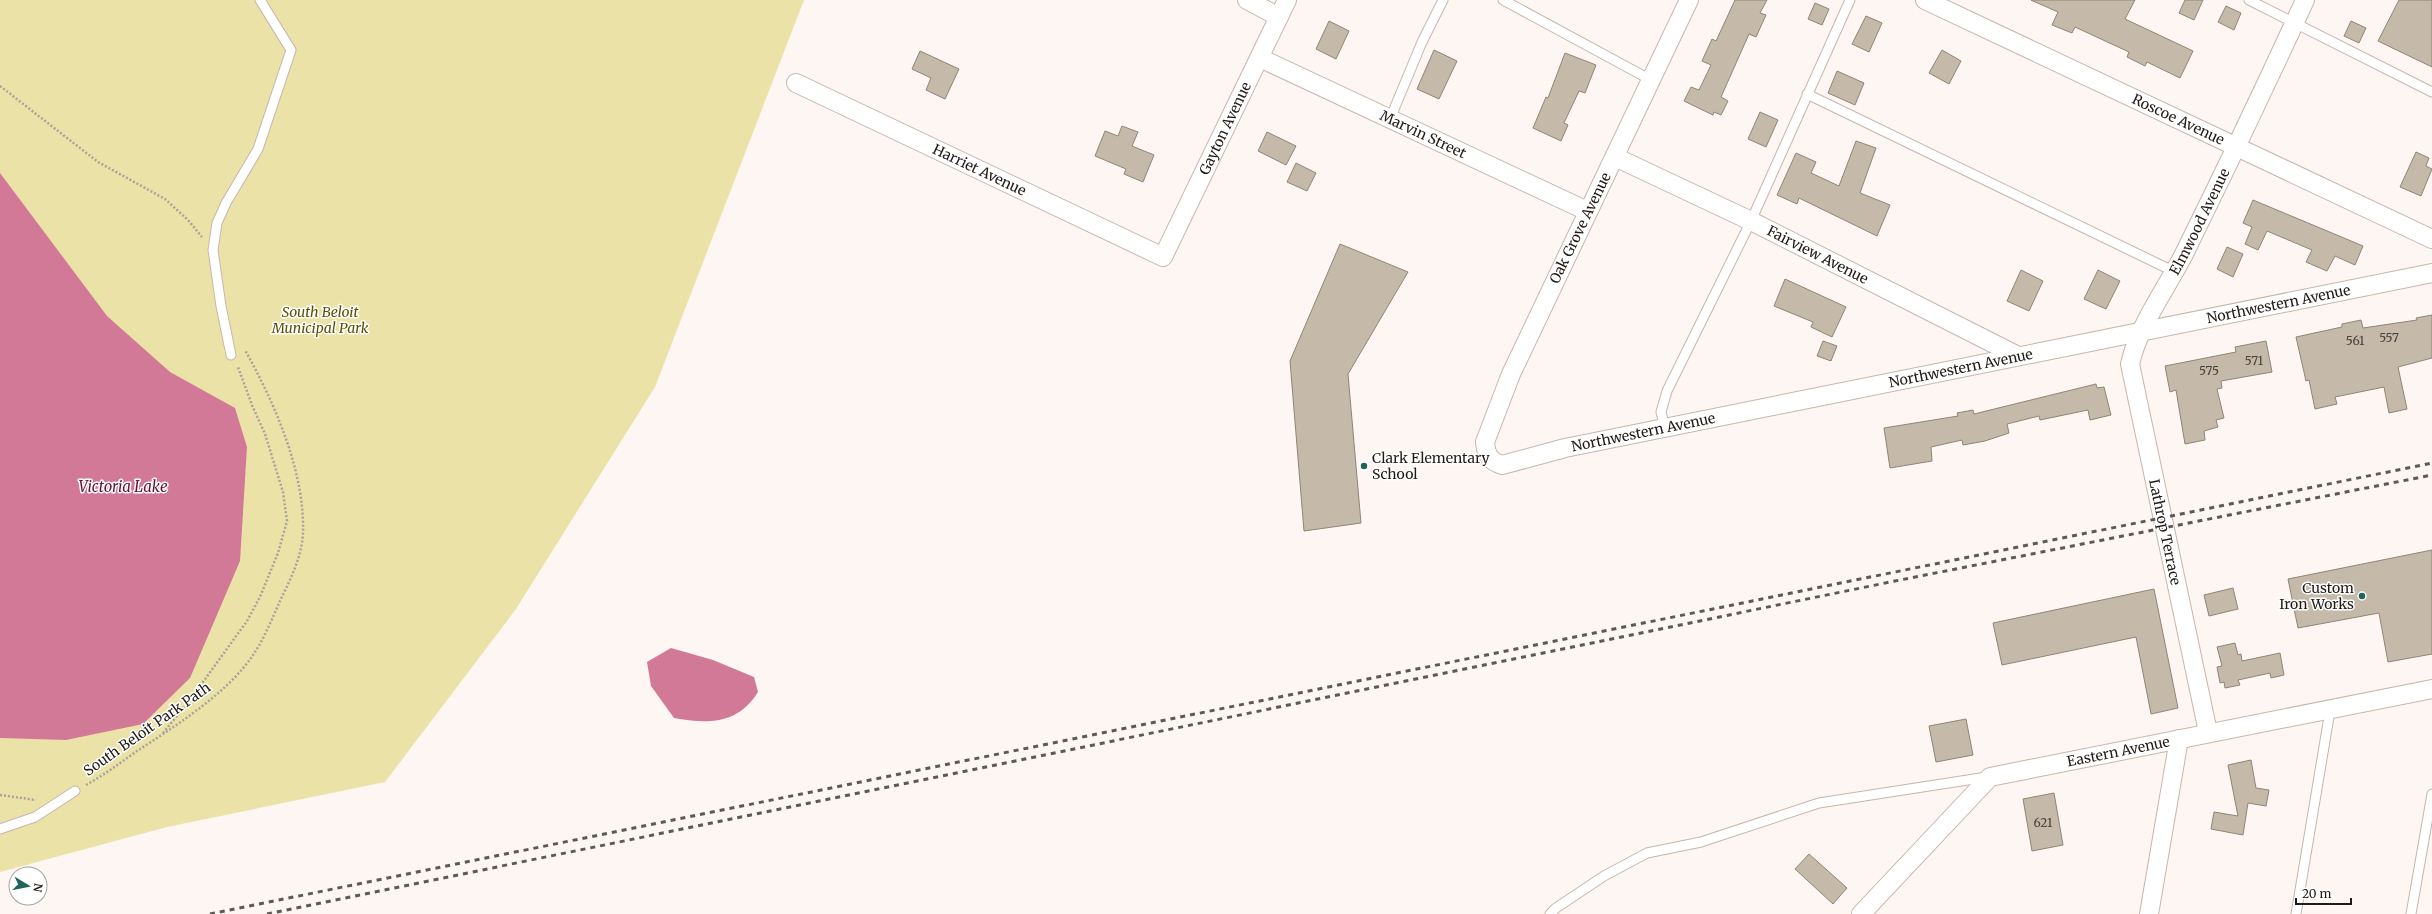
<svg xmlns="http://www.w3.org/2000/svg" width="2432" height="914" viewBox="0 0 2432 914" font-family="Merriweather,serif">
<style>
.green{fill:#ebe2a7}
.water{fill:#d27997}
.building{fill:#c5baaa;stroke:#8f8475}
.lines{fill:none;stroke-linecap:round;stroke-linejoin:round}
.lane-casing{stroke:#c8b5ab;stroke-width:11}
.street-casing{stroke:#c8b5ab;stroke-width:20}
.path{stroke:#a9a29e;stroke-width:2.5;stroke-dasharray:2 2;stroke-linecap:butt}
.lane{stroke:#fff;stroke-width:9}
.street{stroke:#fff;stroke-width:18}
.rail{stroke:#5f5854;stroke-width:3;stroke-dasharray:5 5;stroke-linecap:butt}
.poi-dot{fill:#206558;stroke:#fff;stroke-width:1.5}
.labels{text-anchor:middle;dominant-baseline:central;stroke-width:3;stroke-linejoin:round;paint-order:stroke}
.number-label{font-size:12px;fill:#4a423c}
.street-label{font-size:14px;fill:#211a17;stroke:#fff}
.park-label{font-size:14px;font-style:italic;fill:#5a4f02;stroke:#fff}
.poi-label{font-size:14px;fill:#211a17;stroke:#fff;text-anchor:start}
.water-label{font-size:15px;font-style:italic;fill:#621135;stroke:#fff}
</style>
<rect width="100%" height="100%" fill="#fef6f2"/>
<path class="green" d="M 0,0 L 804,0 L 655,387 L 516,609 L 385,782 L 167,827 L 0,872 Z"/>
<path class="water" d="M 0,173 L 107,316 L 170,372 L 235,408 L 247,447 L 240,561 L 190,678 L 143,724 L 66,740 L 0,738 Z
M 671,648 L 713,660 L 754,677 L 758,692 C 738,725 706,724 674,718 L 651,686 L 647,662 Z"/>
<path class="building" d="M 1735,0 L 1767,0 L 1760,13 L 1766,15 L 1756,37 L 1749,34 L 1721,97 L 1728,101 L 1721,115 L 1714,112 L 1713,115 L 1684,101 L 1691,87 L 1699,90 L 1711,65 L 1702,61 L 1712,39 L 1716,41 Z
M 2031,0 L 2135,0 L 2125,19 L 2193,51 L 2180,78 L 2147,62 L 2145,66 L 2127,57 L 2129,52 L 2075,27 L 2072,33 L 2052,25 L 2058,12 Z
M 2185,0 L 2203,0 L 2194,20 L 2179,13 Z
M 2399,0 L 2432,0 L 2432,67 L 2378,41 Z
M 1815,3 L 1829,9 L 1822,25 L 1808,19 Z
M 2226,6 L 2241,13 L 2234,30 L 2218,22 Z
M 1866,16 L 1882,23 L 1869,52 L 1852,44 Z
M 1329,21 L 1349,31 L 1336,59 L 1316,49 Z
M 2351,21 L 2366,28 L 2359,43 L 2344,36 Z
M 1434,50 L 1457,61 L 1439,99 L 1417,89 Z
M 1942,50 L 1961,61 L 1949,84 L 1929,73 Z
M 920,51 L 959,69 L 945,99 L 926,90 L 931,78 L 912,69 Z
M 1565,53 L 1596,65 L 1585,93 L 1579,91 L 1564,123 L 1568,125 L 1561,141 L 1533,128 L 1546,97 L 1548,98 Z
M 1837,71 L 1864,83 L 1855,105 L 1828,93 Z
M 1760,112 L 1778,120 L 1766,147 L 1748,139 Z
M 1122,126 L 1138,132 L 1132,146 L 1154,155 L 1143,182 L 1124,174 L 1126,169 L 1095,156 L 1105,131 L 1118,136 Z
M 1267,132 L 1296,146 L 1286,165 L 1258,151 Z
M 1856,141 L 1876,148 L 1860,193 L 1890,205 L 1877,236 L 1799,198 L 1797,204 L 1777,195 L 1796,153 L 1816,162 L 1811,173 L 1839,186 Z
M 2416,152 L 2429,158 L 2426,166 L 2432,169 L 2421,196 L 2400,187 Z
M 1296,163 L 1316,173 L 1307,191 L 1287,182 Z
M 2253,200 L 2363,246 L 2355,265 L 2335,256 L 2327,271 L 2306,262 L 2312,250 L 2267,231 L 2258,250 L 2245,244 L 2252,227 L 2243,223 Z
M 1340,244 L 1408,272 L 1348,374 L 1361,523 L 1304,531 L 1290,361 Z
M 2227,247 L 2243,254 L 2233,277 L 2217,269 Z
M 2021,270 L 2043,281 L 2029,311 L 2007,301 Z
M 2098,270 L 2120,281 L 2106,309 L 2084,299 Z
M 1785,279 L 1846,307 L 1832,337 L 1811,327 L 1813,322 L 1774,306 Z
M 2432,315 L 2432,358 L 2398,367 L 2407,409 L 2389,413 L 2384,387 L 2335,397 L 2337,404 L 2315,409 L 2309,380 L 2306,381 L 2296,337 L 2342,327 L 2342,324 L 2361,320 L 2363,328 L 2417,320 L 2416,318 Z
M 1823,341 L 1837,346 L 1831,361 L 1817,356 Z
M 2266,341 L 2272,372 L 2221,381 L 2222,388 L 2217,389 L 2224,418 L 2216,420 L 2218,427 L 2204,431 L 2205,440 L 2185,444 L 2176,390 L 2170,392 L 2165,366 L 2236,352 L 2235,347 Z
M 2096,384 L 2097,388 L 2104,387 L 2111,415 L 2090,420 L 2088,410 L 2040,420 L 2039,416 L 2007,424 L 2009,433 L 1985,441 L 1963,445 L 1962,440 L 1931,447 L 1932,461 L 1890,468 L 1884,428 L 1958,416 L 1957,413 L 1973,410 L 1974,414 Z
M 2432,550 L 2432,654 L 2388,662 L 2379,613 L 2298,628 L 2288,579 Z
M 2233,588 L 2238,609 L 2209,616 L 2204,595 Z
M 2154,589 L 2178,708 L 2151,714 L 2136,637 L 2002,665 L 1993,623 Z
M 2235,643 L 2238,655 L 2241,654 L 2242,661 L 2280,653 L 2284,675 L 2271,678 L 2270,673 L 2238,680 L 2240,685 L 2225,688 L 2224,682 L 2220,683 L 2217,667 L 2222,666 L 2217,647 Z
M 1966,719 L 1973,755 L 1936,762 L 1929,726 Z
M 2251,760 L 2256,788 L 2269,790 L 2266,806 L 2248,803 L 2243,835 L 2211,829 L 2214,812 L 2238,816 L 2228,765 Z
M 2054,793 L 2063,845 L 2032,851 L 2023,799 Z
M 1809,854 L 1847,888 L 1833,904 L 1795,869 Z"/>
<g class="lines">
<g class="lane-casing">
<path id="lane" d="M 1503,0 L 1651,80
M 2249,0 L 2432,92
M 1807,94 L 2175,272
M 1390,119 L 1422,42 L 1443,0
M 231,355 L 221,306 L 213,250 L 217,223 L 226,203 L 258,149 L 291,50 L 260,0
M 1665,428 L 1661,412 L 1667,391 L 1751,221 L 1850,0
M 0,829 L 35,817 L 75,791
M 1550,914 L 1556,908 L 1604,876 L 1647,853 L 1701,842 L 1819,803 L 1987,777
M 2296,914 L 2330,711
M 2411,914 L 2432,794"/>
</g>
<g class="street-casing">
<g id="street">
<path d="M 1247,0 L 1279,17"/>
<path id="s1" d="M 1689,0 L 1511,374 L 1485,442 C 1486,454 1489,461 1502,465 L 1565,448 L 2432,273"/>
<path id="s2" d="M 1925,0 L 2432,239"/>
<path id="s3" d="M 1260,58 L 1587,211"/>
<path id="s4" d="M 796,83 L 1163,257 L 1287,0"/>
<path id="s5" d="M 1615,157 L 1751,221 L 2018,356"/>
<path id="s6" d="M 2208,732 L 2130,364 C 2139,324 2167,288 2185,252 C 2226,169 2266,85 2305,0"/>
<path id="s7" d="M 1861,914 L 1990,777 L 2432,689"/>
<path d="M 2149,914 L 2179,739"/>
</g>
</g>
<path class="path" d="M 0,86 L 98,162 L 165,199 L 188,220 L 202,237
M 163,733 L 190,700 L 247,621 L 260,597 L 278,553 L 287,521 L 283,492 L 265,434 L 252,405 L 238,367
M 86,785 C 104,775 120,763 137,751 C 174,727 228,693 253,655 C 264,639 272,619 280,601 C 290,580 302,557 303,533 C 305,471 274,402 245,350
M 0,795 L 36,800"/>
<use href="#lane" class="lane"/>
<use href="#street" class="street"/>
<path class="rail" d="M 210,914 L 2432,463
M 267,914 L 1895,581 L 2432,475"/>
</g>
<g class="poi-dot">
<circle cx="1364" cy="466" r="4"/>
<circle cx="2362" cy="596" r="4"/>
</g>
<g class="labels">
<g class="number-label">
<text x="2389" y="337">557</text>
<text x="2355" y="340">561</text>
<text x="2254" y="360">571</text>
<text x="2209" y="370">575</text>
<text x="2043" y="822">621</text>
</g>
<g class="street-label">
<text stroke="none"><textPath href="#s2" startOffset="280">Roscoe Avenue</textPath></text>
<text stroke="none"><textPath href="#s4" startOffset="549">Gayton Avenue</textPath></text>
<text stroke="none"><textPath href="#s3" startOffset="180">Marvin Street</textPath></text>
<text stroke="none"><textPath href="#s4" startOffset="203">Harriet Avenue</textPath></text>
<text stroke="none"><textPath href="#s6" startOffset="535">Elmwood Avenue</textPath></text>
<text transform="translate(1580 228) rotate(-64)">Oak Grove Avenue</text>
<text stroke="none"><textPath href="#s5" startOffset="225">Fairview Avenue</textPath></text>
<text stroke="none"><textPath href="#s1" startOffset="1311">Northwestern Avenue</textPath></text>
<text stroke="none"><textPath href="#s1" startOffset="987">Northwestern Avenue</textPath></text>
<text stroke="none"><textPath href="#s1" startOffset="663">Northwestern Avenue</textPath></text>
<text transform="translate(2165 532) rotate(78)">Lathrop Terrace</text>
<text transform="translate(147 729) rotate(-35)">South Beloit Park Path</text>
<text stroke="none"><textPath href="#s7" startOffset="319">Eastern Avenue</textPath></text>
</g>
<g class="park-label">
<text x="320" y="312">South Beloit<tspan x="320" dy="16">Municipal Park</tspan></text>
</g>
<g class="poi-label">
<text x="1372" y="458">Clark Elementary<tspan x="1372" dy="16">School</tspan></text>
<text x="2354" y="588" text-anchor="end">Custom<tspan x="2354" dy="16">Iron Works</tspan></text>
</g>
<g class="water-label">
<text x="123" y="486">Victoria Lake</text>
</g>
</g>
<g transform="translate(28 886) rotate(100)"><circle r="19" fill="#ffffff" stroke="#a6a3a2"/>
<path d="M0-3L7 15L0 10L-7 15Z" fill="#206558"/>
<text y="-6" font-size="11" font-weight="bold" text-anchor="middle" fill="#211a17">N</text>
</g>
<path d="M2296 898v6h55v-6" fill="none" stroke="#211a17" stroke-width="2"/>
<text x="2302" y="898" font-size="12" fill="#211a17" stroke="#ffffff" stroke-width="3" paint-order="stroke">20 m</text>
</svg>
